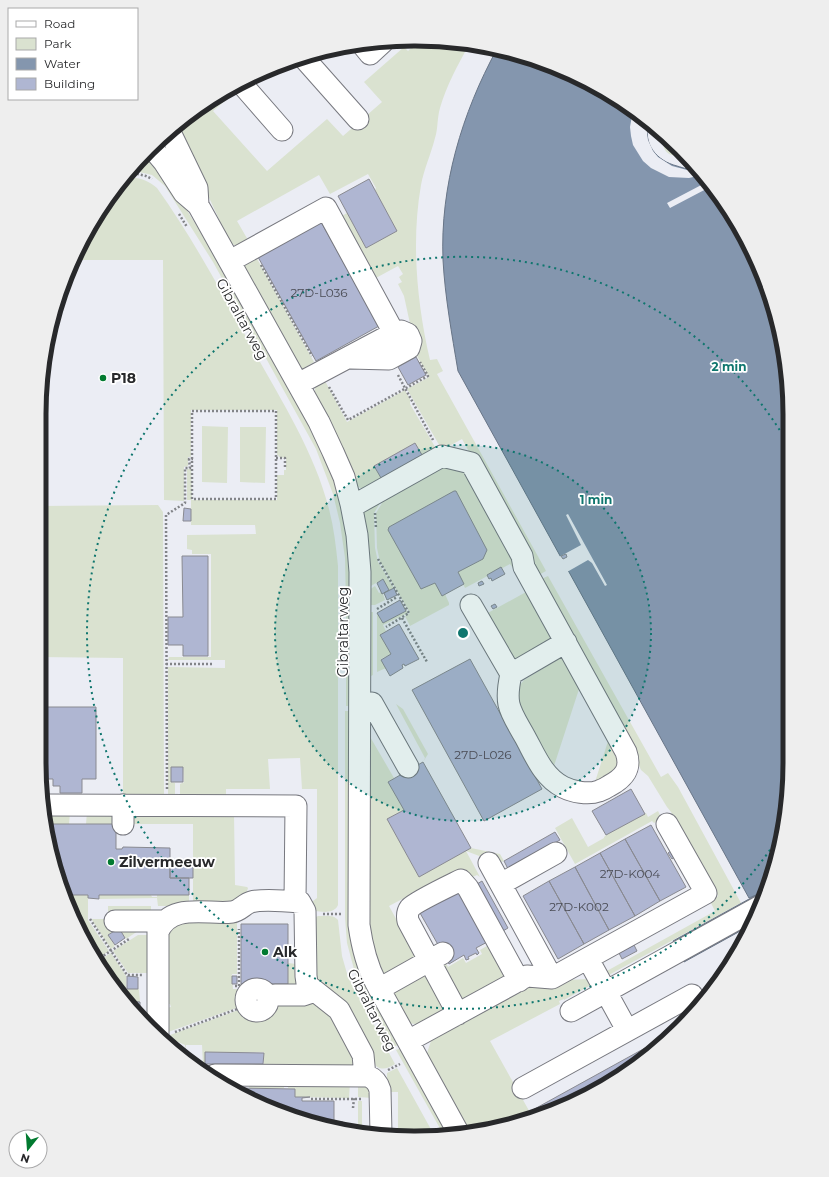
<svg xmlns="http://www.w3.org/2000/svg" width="829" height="1177" viewBox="0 0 829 1177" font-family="Montserrat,sans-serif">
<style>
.green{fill:#dae2d0}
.water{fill:#8496ae;stroke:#687587}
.pier{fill:#ebedf4}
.building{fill:#afb6d2;stroke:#898a91}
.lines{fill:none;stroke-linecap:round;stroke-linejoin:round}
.minor-casing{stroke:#77787f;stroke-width:23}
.path{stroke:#828488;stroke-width:2.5;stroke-dasharray:2 2;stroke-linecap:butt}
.minor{stroke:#fff;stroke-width:21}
.ring{fill:none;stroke:#0f766e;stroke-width:2;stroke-dasharray:2 4}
.poi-dot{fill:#027a30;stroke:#fff;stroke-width:1.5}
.labels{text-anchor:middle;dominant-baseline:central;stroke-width:3.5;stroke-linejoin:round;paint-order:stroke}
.number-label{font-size:12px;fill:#4a4c55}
.street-label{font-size:14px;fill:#28292b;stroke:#fff}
.poi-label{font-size:14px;font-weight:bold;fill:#28292b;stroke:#fff;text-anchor:start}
.rim{fill:none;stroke:#28292b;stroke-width:5}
.centre{fill:#0f766e;stroke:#fff;stroke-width:2}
.ring-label{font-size:12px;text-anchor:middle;font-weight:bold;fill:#0f766e;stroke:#fff;stroke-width:3.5;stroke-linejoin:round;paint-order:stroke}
</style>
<rect width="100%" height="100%" fill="#ebedf4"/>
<path class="green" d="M 439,40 L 469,45 C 458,64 446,87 440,108 C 437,118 438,129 435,138 C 431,154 424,169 421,185 C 411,242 417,304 430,360 L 437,359 L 443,371 L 437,374 L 545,569 L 546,571 L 537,576 L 462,439 L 442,450 L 407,389 L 429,377 L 417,356 L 404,296 L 398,284 L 402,282 L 399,277 L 403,274 L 398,266 L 374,279 L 340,217 L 347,213 L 366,248 L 397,231 L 375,190 L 376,188 L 368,174 L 330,194 L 319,175 L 237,221 L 248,240 L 237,246 L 232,244 L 229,241 L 176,126 L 227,89 L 236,85 L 239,89 L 213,111 L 267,171 L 327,119 L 343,136 L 382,102 L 364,82 L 404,47 L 408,51 L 415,44 L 412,41 Z
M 663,135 L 685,156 C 668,157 662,153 663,135 Z
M 148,155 L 176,193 L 205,239 L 311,427 L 337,485 L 349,545 L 351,605 L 346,605 L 345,558 L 340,523 L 333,494 L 316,449 L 213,262 L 165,186 L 152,175 L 135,171 Z
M 129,178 C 139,177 149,181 157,188 C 192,237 221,291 250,344 C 279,397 314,450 329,509 C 334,528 336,547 338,566 L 338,905 C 334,914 323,912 315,911 L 311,904 L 313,901 L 317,898 L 317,789 L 302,789 L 300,758 L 268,759 L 270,789 L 226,789 L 226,795 L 180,795 L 180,784 L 184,782 L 183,767 L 171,767 L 171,782 L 175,783 L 175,795 L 168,795 L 168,667 L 225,668 L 225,660 L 168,660 L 169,657 L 211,657 L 211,554 L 192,554 L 192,550 L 187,549 L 187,535 L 256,534 L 255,525 L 191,525 L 191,500 L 187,500 L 187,469 L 191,469 L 191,462 L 192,500 L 277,500 L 277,475 L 284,475 L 284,470 L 286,470 L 286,458 L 279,457 L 278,455 L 277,455 L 277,410 L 191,410 L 191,457 L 188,457 L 188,466 L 184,467 L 184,501 L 164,500 L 163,260 L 77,260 L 89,227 Z
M 255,255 L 314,362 L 303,369 L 300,367 L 245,269 L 245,264 Z
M 324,379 L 347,422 L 405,390 L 410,399 L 410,404 L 438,452 L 425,460 L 415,443 L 374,466 L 384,483 L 363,489 L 356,486 L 315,395 L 315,386 Z
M 202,426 L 228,427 L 227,483 L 202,482 Z
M 240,427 L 266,427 L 265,483 L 240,482 Z
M 446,464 L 461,466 L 519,562 L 515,571 L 510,564 L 465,588 L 463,584 L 445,594 L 449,603 L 449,605 L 410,626 L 405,616 L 410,613 L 380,562 L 377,548 L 376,513 L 385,498 Z
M 382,500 L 374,513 L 375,548 L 378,562 L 394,588 L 383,594 L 385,600 L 375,605 L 369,605 L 369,590 L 375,586 L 379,593 L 381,592 L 383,593 L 389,590 L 383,579 L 369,587 L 363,512 Z
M 158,505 L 163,512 L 164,794 L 123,794 L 123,658 L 39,657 L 39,506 Z
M 548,576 L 661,777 L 668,773 L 678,787 L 741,903 L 607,976 L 605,972 L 715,911 L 710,901 L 718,896 L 671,812 L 667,807 L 648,776 L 641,770 L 630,745 L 539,580 Z
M 526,592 L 551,637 L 549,640 L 515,659 L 512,659 L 486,614 Z
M 400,599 L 408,613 L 383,625 L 386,631 L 380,635 L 391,654 L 381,659 L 386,668 L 377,672 L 377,612 L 383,623 L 406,611 Z
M 346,612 L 351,612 L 351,706 L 346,706 Z
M 369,612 L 373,612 L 373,675 L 369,677 Z
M 562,657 L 581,683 L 553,769 L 515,699 L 519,686 L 524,680 Z
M 396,704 L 403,709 L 428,754 L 423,762 L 425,758 Z
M 345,711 L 351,711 L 351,903 L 399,1044 L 394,1047 L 355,973 L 347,943 L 345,918 Z
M 369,735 L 394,778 L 388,782 L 404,810 L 387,819 L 419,877 L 471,848 L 500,854 L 504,861 L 498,863 L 466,851 L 480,877 L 477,875 L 468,879 L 410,895 L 389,906 L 418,959 L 383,978 L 374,955 L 369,925 Z
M 610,736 L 620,770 L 595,782 L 609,738 Z
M 658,811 L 662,819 L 654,823 L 652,821 L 575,864 L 555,828 L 572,818 L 588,847 L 604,838 L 604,837 L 606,835 L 646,813 L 648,817 Z
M 46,812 L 70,812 L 69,824 L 47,824 Z
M 87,812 L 113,812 L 112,825 L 86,824 Z
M 126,812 L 234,813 L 235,885 L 247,887 L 248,888 L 246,894 L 239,902 L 193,906 L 193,824 L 125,824 Z
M 68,895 L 88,895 L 88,920 L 109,951 L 97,959 Z
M 99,895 L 151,895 L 152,897 L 157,897 L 157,895 L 189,895 L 189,906 L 158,906 L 157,898 L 100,899 Z
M 108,906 L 151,906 L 151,918 L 140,918 L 140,910 L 119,910 L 119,917 L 151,932 L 138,931 L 126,939 L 118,928 L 108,935 L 115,946 L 111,949 L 92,920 L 92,919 L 108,919 Z
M 318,916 C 325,916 333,914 338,920 L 342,956 L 348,977 L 395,1064 C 389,1068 382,1071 376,1066 L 344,1006 L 314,980 L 316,917 Z
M 237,918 L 237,974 L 232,974 L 233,989 L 241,989 L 242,1006 L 168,1032 L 165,1008 L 171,1007 L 170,1004 L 165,1004 L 166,936 L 177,922 Z
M 138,935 L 151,935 L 151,973 L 128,973 L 113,951 Z
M 492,943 L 506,977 L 462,1001 L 440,970 L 444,960 L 448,967 L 463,958 L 466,963 L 482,954 L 480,950 Z
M 111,953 L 126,976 L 126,989 L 139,989 L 141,1015 L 140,1002 L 129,1001 L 102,971 L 98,961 Z
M 288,963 L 296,964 L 297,988 L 274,987 L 273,984 L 288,984 Z
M 427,969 L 446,1009 L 422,1025 L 408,1023 L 390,990 Z
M 587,979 L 591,985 L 564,1000 L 564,999 L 559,1001 L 560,1004 L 490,1041 L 532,1116 L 488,1131 L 468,1131 L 426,1056 L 433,1035 L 530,982 Z
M 312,1001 L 327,1008 L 356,1061 L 350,1067 L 264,1068 L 264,1052 L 205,1052 L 205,1064 L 203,1064 L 202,1045 L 186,1045 L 185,1050 L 185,1045 L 176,1041 L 170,1035 L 244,1008 C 253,1019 267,1019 273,1005 Z
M 401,1048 L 448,1132 L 442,1132 L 396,1050 Z
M 397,1068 L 433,1133 L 398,1134 L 398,1092 L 387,1092 L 387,1073 Z
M 249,1082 L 284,1082 L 284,1088 L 249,1088 Z
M 288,1082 L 350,1082 L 349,1098 L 295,1097 L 295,1089 L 288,1088 Z
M 358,1082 L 367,1086 L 373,1098 L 358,1097 Z
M 358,1101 L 362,1101 L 362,1134 L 358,1133 Z"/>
<path class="water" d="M 497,49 L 511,52 L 580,78 L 643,116 L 649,122 C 642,144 657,161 677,166 C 684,168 690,171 698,168 L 751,249 L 787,365 L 789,787 L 777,859 L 753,924 L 684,962 L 673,941 L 760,893 L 749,898 L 458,371 C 452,335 445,297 443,260 C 440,186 462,113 497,49 Z"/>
<path class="pier" d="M 633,110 L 649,122 L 647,134 L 648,140 L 653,151 L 658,157 L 672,166 L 687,170 L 698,168 L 702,175 L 689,178 L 669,177 L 651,168 L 643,161 L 633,145 L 631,136 L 630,127 Z
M 707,182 L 710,187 L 670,208 L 667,203 Z
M 568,514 L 607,585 L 605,586 L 592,563 L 588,560 L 567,572 L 559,557 L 581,545 L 566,515 Z"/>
<path class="building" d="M 369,179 L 397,231 L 366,248 L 338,196 Z
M 321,222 L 379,326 L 316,361 L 258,257 Z
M 416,357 L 426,375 L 408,385 L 398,367 Z
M 415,443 L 425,460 L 384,483 L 374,466 Z
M 454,491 L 456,491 L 487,550 L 483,559 L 458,572 L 464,584 L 442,596 L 435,583 L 421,589 L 388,530 L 389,527 Z
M 184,508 L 191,509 L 191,521 L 183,521 Z
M 566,554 L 567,557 L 563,559 L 561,556 Z
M 182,556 L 208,556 L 208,656 L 183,656 L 183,645 L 168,645 L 168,617 L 183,617 Z
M 501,567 L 505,574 L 492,581 L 491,578 L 489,579 L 487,575 Z
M 383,579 L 389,590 L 382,594 L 377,583 Z
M 482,581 L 484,584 L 479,586 L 478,583 Z
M 394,588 L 397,595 L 387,600 L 384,593 Z
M 400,600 L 406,611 L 383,623 L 377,613 Z
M 495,604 L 497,607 L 493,609 L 491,606 Z
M 399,624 L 419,659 L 405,666 L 404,664 L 402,665 L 403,668 L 390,676 L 381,660 L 391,654 L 380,635 Z
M 470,659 L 542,789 L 484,821 L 412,690 Z
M 39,707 L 96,707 L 96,779 L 82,779 L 82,793 L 60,793 L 60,786 L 53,786 L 53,779 L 46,779 L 46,764 L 39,764 Z
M 423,762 L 471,848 L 419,877 L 387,819 L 404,810 L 388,782 Z
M 171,767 L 183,767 L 183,782 L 171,782 Z
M 631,789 L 645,814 L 606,835 L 592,811 Z
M 47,824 L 116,824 L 116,849 L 122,849 L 123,847 L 170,848 L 170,878 L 189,878 L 189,895 L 99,895 L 99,899 L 88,898 L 88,895 L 68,895 L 52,860 Z
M 651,825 L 686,887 L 660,901 L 625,839 Z
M 555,832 L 560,840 L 508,869 L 504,861 Z
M 625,839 L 660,901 L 635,916 L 600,853 Z
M 672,850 L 676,856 L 672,859 L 668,853 Z
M 600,853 L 635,916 L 609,930 L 575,867 Z
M 170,864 L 193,864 L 193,878 L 170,878 Z
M 575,867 L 609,930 L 584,944 L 549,881 Z
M 482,881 L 508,928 L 498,934 L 472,887 Z
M 549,881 L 584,944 L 558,959 L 523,896 Z
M 463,889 L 491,940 L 476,948 L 479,953 L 477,955 L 476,953 L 468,957 L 469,959 L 466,960 L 464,955 L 449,964 L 420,913 Z
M 241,924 L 288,924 L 288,984 L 241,984 Z
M 119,928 L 125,938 L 115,945 L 108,935 Z
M 634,945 L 637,951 L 622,959 L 619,953 Z
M 127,976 L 138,977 L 138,989 L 127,989 Z
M 232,976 L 237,976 L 237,984 L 232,984 Z
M 129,1001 L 140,1002 L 140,1014 Z
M 683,1021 L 662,1045 L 580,1099 L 532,1116 L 529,1112 L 665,1037 L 663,1032 Z
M 205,1052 L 264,1053 L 263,1064 L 205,1064 Z
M 237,1088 L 295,1089 L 295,1097 L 310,1097 L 302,1098 L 302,1101 L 334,1101 L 334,1122 L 343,1122 L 343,1129 L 271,1109 Z"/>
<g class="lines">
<g class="minor-casing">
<path id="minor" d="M 361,43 L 370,54 L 383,42
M 303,57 L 358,119
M 241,83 L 282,130
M 169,130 L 197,188 L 198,205
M 153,149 L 164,162 L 184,193 L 198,205 L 319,422 L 333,452 L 344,477 L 351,504 L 357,535 L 360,572 L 359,925 C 362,946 366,964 376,983 L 458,1132
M 230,261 L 326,208 L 394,333 L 298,384
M 350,358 L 389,359 L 409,348 L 411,341 L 408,334 L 401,331 L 394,333
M 351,504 L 360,502 L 442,456 L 471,463 L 522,556 L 524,567 L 626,752 C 632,769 624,778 609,786 C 606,788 602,790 599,791 C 588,795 573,792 563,787 C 543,777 535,755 525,737 C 510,710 504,706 511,674 L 471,605
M 511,674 L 566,642
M 372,703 L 408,767
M 45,805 L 296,806 L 295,901
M 123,824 L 123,805
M 489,863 L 552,978
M 501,884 L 556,853
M 115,921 L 165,921
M 588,959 L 627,1030
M 379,989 L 443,953
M246 1000a11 11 0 1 1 22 0a11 11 0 1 1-22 0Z
M 268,998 L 275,995 L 303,995 L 315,991
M 571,1011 L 759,907
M 458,1014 L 408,921 C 407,916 407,912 410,908 C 415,902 451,885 461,880 L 468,888 L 519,981
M 158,1034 L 158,932 C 170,902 208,915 232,912 C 240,911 244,904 251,902 C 261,899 288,901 300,902 L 305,911 L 306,976 L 307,983 L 310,987 L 339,1010 L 363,1055 L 365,1076
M 408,1041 L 527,976 L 552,978 L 706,893 L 667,824
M 215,1075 L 368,1076 C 375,1079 378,1083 380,1090 L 381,1134
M 523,1088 L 692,995 L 698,1006"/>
</g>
<path class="path" d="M 133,173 L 146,176 L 152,179
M 179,214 L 187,227
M 261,265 L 312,356
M 398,375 L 433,440
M 329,387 L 348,420 L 428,376 L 420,362
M 192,411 L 276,411 L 276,499 L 192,499 Z
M 276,458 L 285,458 L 285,469
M 375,513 L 376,528
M 378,559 L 409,613 L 386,627
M 377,609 L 397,597
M 402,618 L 427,662
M 166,664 L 212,664
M 167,789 L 166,515 L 185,503 L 185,468 L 190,468 L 189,459 L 193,459
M 323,914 L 342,914
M 90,919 L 127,975 L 142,975
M 97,960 L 129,939
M 235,986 L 244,986 L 250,993
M 239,986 L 239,929
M 175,1032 L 248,1005
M 388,1070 L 400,1064
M 311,1099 L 363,1099
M 353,1108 L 354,1098"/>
<use href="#minor" class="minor"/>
</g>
<circle cx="463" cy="633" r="188" fill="#0f766e" fill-opacity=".12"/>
<g class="ring">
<circle cx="463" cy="633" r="188"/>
<path d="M780 835A376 376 0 1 1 787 442"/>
</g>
<g class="poi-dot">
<circle cx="103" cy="378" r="4"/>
<circle cx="111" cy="862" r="4"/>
<circle cx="265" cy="952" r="4"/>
</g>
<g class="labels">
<g class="number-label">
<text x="319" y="292">27D-L036</text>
<text x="483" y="754">27D-L026</text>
<text x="630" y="873">27D-K004</text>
<text x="579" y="906">27D-K002</text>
</g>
<g class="street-label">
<text transform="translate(242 319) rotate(61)">Gibraltarweg</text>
<text transform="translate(343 632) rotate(-90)">Gibraltarweg</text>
<text transform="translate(372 1010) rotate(63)">Gibraltarweg</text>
</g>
<g class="poi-label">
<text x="111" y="378">P18</text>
<text x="119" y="862">Zilvermeeuw</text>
<text x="273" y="952">Alk</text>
</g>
</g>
<path d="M0 0H829V1177H0ZM414 46H415A368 368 0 0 1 783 414V763A368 368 0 0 1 415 1131H414A368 368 0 0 1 46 763V414A368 368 0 0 1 414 46Z" fill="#eee" fill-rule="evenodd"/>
<path class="rim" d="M414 46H415A368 368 0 0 1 783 414V763A368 368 0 0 1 415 1131H414A368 368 0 0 1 46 763V414A368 368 0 0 1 414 46Z"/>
<circle cx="463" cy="633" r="6" class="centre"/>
<g class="ring-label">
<text x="729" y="371">2 min</text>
<text x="596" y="504">1 min</text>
</g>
<rect x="8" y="8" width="130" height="92" fill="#ffffff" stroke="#a9a9aa"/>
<rect x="16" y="21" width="20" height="6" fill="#ffffff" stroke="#a9a9aa"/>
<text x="44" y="28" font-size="12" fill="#28292b">Road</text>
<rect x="16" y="38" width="20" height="12" fill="#dae2d0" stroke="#a9a9aa"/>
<text x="44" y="48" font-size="12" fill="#28292b">Park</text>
<rect x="16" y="58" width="20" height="12" fill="#8496ae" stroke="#a9a9aa"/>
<text x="44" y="68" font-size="12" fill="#28292b">Water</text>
<rect x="16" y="78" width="20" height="12" fill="#afb6d2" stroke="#a9a9aa"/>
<text x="44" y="88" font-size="12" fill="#28292b">Building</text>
<g transform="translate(28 1149) rotate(197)"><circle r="19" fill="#ffffff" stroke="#a9a9aa"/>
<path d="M0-3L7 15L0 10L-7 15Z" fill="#027a30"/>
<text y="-6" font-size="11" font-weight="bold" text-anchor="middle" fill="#28292b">N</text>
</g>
</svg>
